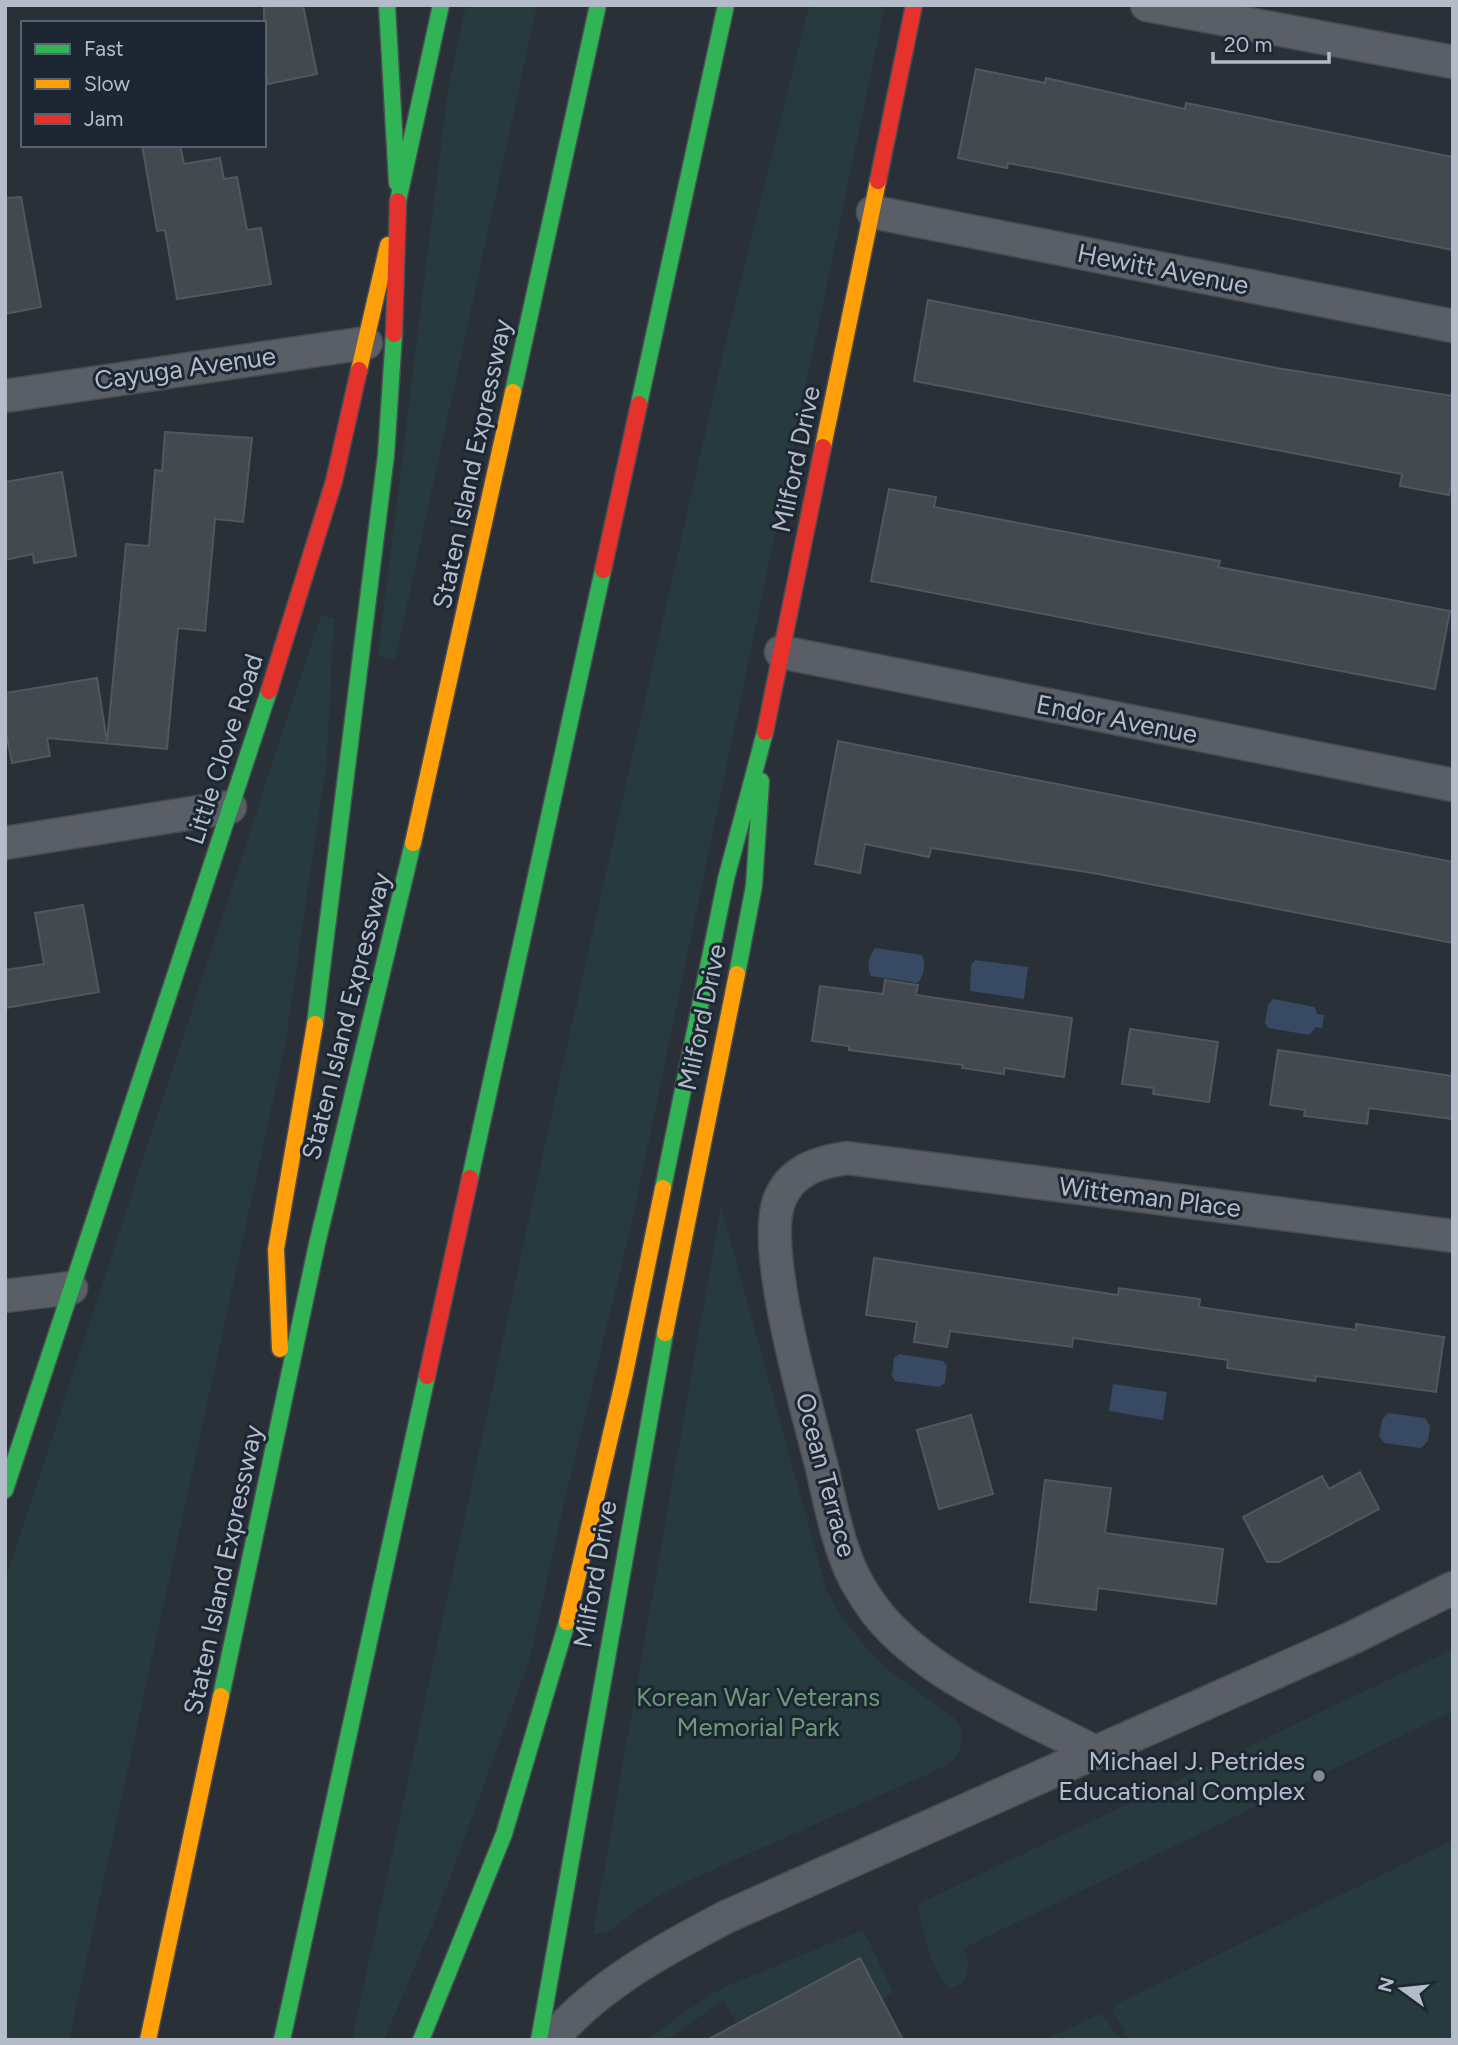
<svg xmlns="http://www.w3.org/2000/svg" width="1458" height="2045" viewBox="0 0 1458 2045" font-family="Figtree,sans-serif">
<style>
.green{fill:#273a3e}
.water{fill:#384963}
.building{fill:#444950;stroke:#52575f;stroke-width:2}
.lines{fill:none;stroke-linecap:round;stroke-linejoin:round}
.street-casing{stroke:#484c53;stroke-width:35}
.fast-casing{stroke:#484c53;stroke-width:19}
.slow-casing{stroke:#484c53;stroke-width:19}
.jam-casing{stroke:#484c53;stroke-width:19}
.street{stroke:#5a5e66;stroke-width:32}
.fast{stroke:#30b455;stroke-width:16}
.slow{stroke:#ff9f0a;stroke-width:16}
.jam{stroke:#e5322d;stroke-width:16}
.poi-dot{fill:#848b96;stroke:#1d2633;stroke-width:2.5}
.labels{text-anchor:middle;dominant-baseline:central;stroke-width:6;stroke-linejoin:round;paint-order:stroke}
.street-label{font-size:26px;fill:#b4bcc9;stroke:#1d2633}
.park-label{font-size:26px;fill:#6b9a76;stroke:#1d2633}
.poi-label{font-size:26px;fill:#b4bcc9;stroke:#1d2633;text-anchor:end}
</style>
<rect width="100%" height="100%" fill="#2a3038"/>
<path class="green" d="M 466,5 L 537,5 L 395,660 L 378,656 L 448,90 Z
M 809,5 L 885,5 L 631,1226 L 563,1507 L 530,1658 L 435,1919 L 384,2040 L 352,2040 L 552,1113 L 723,354 Z
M 321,615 L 334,619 L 327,758 L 285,1045 L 69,2040 L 5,2040 L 5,1582 Z
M 721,1207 L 826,1589 L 843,1620 L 883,1666 L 954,1718 C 968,1734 962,1754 946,1766 L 690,1880 L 656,1897 L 607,1932 L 593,1934 Z
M 1453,1649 L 1453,1711 L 964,1948 C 970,1965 972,1985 948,1988 C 930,1966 923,1930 918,1904 Z
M 1453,1840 L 1453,2040 L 1130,2040 L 1114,2014 L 1114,2007 L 1119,2003 Z
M 863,1930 L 893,1992 L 881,1999 L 859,1959 L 737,2024 L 724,2000 L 665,2040 L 649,2040 L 677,2017 L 722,1988 Z
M 1099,2014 L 1105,2017 L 1119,2040 L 1045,2040 Z"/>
<path class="water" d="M 875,948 L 922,955 C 926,965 924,975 918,983 L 871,976 C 866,967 869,956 875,948 Z
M 975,960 L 1028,967 L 1024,999 L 970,991 L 971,965 Z
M 1273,999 L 1315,1007 L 1317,1014 L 1324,1015 L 1322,1028 L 1316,1027 L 1309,1035 L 1268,1028 L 1265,1023 L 1268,1005 Z
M 899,1354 L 943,1361 L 947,1366 L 945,1383 L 939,1387 L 895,1381 L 892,1376 L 894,1358 Z
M 1113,1384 L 1167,1392 L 1163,1420 L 1109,1411 Z
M 1388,1413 L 1425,1418 L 1430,1426 L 1428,1441 L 1421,1448 L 1384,1443 L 1379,1436 L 1382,1420 Z"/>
<path class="building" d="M 264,5 L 303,5 L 317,74 L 268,84 L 264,64 Z
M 976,69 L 1045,83 L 1046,78 L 1185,109 L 1186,103 L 1453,157 L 1453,250 L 1008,163 L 1007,168 L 958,158 Z
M 142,145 L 180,145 L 184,164 L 220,158 L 224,179 L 237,177 L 247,230 L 261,228 L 271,284 L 177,299 L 165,230 L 157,231 Z
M 21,197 L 41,307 L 5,314 L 5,198 Z
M 928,300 L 1277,368 L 1453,396 L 1453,473 L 1449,495 L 1400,486 L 1402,474 L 914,381 Z
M 165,432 L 252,438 L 243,522 L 215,519 L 205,631 L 178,628 L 167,749 L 47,738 L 50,756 L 12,763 L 5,727 L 5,693 L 97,678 L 107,742 L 126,544 L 149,546 L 155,470 L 162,471 Z
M 62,472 L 76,556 L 34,563 L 33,554 L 5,560 L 5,482 Z
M 889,489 L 936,497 L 934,507 L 1220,561 L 1218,567 L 1450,611 L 1435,689 L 871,581 Z
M 838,741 L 1453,862 L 1453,943 L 1093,873 L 931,848 L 929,857 L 865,844 L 860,873 L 815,864 Z
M 83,905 L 99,992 L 5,1008 L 5,970 L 44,964 L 35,913 Z
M 885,980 L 918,985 L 916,995 L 1072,1018 L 1064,1077 L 1004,1068 L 1004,1074 L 962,1068 L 963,1065 L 849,1050 L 849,1046 L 812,1041 L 820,986 L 883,994 Z
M 1130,1029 L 1218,1042 L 1209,1102 L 1153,1094 L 1154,1088 L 1122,1084 Z
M 1278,1050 L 1453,1076 L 1453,1119 L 1369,1108 L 1367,1124 L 1304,1116 L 1305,1110 L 1270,1105 Z
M 874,1258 L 1118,1295 L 1119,1288 L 1200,1299 L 1199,1307 L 1356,1330 L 1356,1324 L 1444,1337 L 1436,1392 L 1316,1376 L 1315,1381 L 1227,1368 L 1228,1360 L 1073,1338 L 1072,1347 L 950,1331 L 947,1347 L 914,1342 L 917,1322 L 866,1315 Z
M 971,1415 L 993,1494 L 939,1509 L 917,1430 Z
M 1360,1472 L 1379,1509 L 1279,1562 L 1267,1562 L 1243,1517 L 1322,1476 L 1329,1489 Z
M 1045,1480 L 1111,1488 L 1105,1533 L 1223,1549 L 1216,1604 L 1098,1588 L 1096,1610 L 1030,1602 Z
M 860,1958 L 903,2040 L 707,2040 Z"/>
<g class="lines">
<g class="street-casing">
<path id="street" d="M 1147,5 L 1453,62
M 873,212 L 1453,326
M 5,396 L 366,343
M 781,652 L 1453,785
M 5,843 L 230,807
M 5,1296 L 71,1288
M 1095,1752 C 1023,1714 928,1677 877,1613 C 863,1595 851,1575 844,1553 C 833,1523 828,1491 820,1460 C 806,1404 761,1251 779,1201 C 790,1171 818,1162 847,1158 L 1453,1236
M 551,2040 C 598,1985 663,1950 726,1917 L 1352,1638 L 1453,1588"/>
</g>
<g class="fast-casing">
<path id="fast" d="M 387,5 L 397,183
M 398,201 L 441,5
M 513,392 L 598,5
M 639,404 L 726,5
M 737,974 L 754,886 L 761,781
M 315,1024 L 386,455 L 394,334
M 470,1178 L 603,570
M 663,1188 L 726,879 L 765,732
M 5,1490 L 269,691
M 221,1696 L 317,1244 L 413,843
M 282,2040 L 427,1376
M 421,2040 L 504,1834 L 567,1622
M 539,2040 L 665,1333"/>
</g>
<g class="slow-casing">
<path id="slow" d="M 359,370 L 388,245
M 823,447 L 878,181
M 413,843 L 513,392
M 665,1333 L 737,974
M 280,1349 L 276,1249 L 315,1024
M 567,1622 L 624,1378 L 663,1188
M 148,2040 L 221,1696"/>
</g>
<g class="jam-casing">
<path id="jam" d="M 878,181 L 914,5
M 394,334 L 398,201
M 603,570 L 639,404
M 269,691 L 334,481 L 359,370
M 765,732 L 823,447
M 427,1376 L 470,1178"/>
</g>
<use href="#street" class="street"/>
<use href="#fast" class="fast"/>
<use href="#slow" class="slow"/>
<use href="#jam" class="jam"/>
</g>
<circle class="poi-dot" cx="1319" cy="1776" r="7"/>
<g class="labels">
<g class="street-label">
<text transform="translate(1163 269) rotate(11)">Hewitt Avenue</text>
<text transform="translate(185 368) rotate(-8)">Cayuga Avenue</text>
<text transform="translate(796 459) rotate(-78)">Milford Drive</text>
<text transform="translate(472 464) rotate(-78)">Staten Island Expressway</text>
<text transform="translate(1117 719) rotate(11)">Endor Avenue</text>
<text transform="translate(224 749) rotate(-72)">Little Clove Road</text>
<text transform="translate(346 1016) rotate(-76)">Staten Island Expressway</text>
<text transform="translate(702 1017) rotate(-78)">Milford Drive</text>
<text transform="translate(1150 1197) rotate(7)">Witteman Place</text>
<text transform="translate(826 1475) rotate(75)">Ocean Terrace</text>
<text transform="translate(223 1570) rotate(-78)">Staten Island Expressway</text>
<text transform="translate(595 1574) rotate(-80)">Milford Drive</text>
</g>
<g class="park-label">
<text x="758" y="1697">Korean War Veterans<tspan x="758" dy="30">Memorial Park</tspan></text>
</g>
<g class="poi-label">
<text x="1305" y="1761">Michael J. Petrides<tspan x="1305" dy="30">Educational Complex</tspan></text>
</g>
</g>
<rect width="1458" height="2045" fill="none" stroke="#b4bcc9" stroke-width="14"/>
<rect x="21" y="21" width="245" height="126" fill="#1d2633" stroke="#59626f" stroke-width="2"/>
<rect x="35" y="44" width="35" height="10" fill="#30b455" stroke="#59626f" stroke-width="2"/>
<text x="84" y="56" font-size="21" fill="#b4bcc9">Fast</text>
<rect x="35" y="79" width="35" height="10" fill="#ff9f0a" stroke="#59626f" stroke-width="2"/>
<text x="84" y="91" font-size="21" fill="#b4bcc9">Slow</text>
<rect x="35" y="114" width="35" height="10" fill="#e5322d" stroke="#59626f" stroke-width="2"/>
<text x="84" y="126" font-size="21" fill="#b4bcc9">Jam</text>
<g transform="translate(1402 1989) rotate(285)" stroke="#1d2633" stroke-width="5" paint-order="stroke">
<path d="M0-5L12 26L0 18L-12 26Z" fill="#b4bcc9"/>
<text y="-10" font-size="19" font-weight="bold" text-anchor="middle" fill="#b4bcc9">N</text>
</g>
<path d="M1213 52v10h116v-10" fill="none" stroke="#b4bcc9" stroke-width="3.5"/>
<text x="1224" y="52" font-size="21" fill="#b4bcc9" stroke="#1d2633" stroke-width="5" paint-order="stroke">20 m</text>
</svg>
